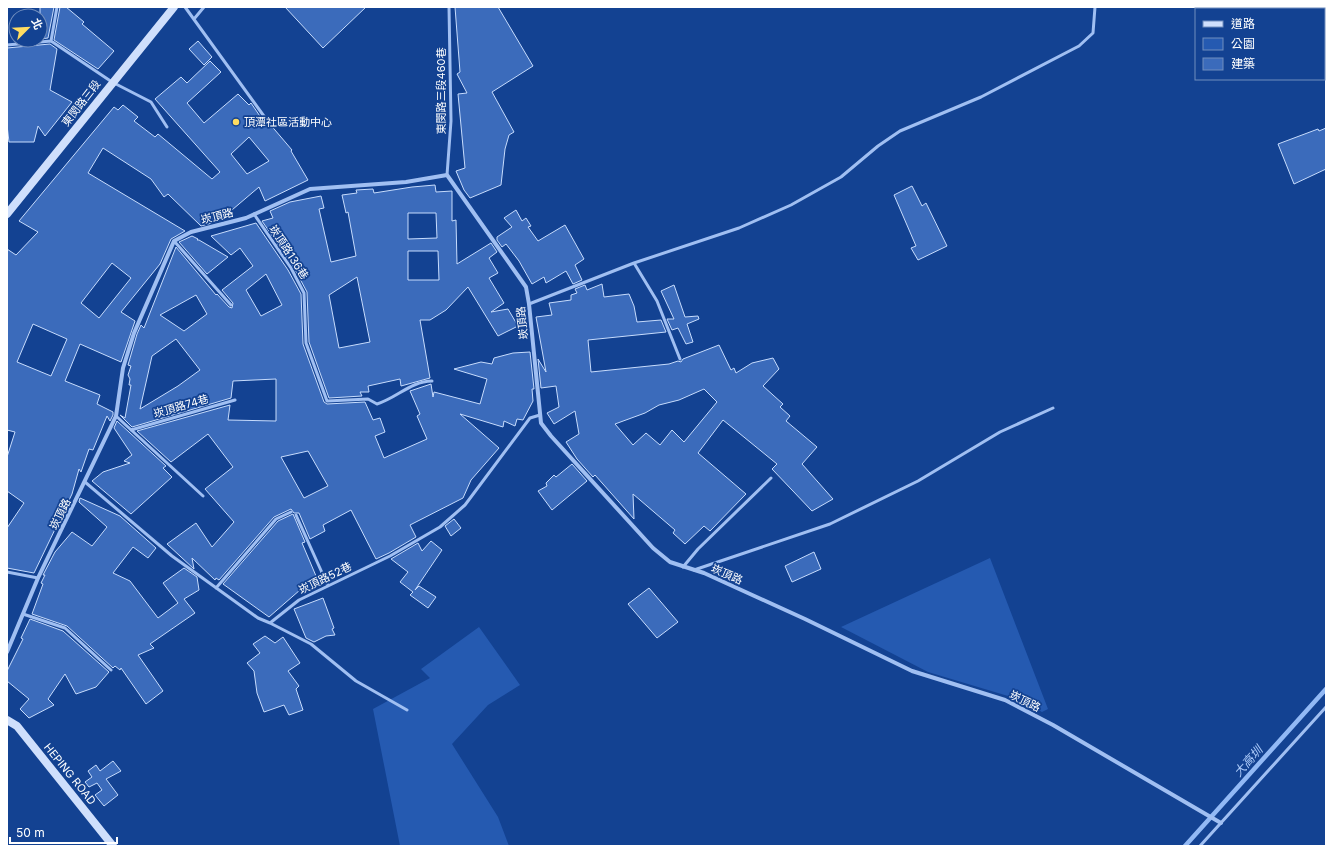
<svg xmlns="http://www.w3.org/2000/svg" width="1333" height="853" viewBox="0 0 1333 853" font-family="Inter,'Noto Sans TC',sans-serif">
<style>
.green{fill:#255ab1}
.lines{fill:none;stroke-linecap:round;stroke-linejoin:round}
.stream{stroke:#92b9f5;stroke-width:4.5}
.building{fill:#3b6bbb;stroke:#c7dcfd;fill-rule:evenodd}
.lane{stroke:#a0bff2;stroke-width:3}
.street{stroke:#a0bff2;stroke-width:4}
.secondary{stroke:#cfdffc;stroke-width:8}
.poi-dot{fill:#ffdc61;stroke:#134292;stroke-width:1.5}
.labels{text-anchor:middle;dominant-baseline:central;stroke-width:3.5;stroke-linejoin:round;paint-order:stroke}
.street-label{font-size:11px;fill:#fff;stroke:#134292}
.poi-label{font-size:11px;fill:#fff;stroke:#134292;text-anchor:start}
.water-label{font-size:12px;font-style:italic;fill:#accaf9;stroke:#134292}
</style>
<rect width="100%" height="100%" fill="#134292"/>
<path class="green" d="M 990,558 L 1048,709 L 1042,712 L 1018,699 L 928,672 L 841,627 Z
M 479,627 L 520,685 L 488,705 L 452,744 L 498,817 L 509,846 L 400,846 L 373,709 L 430,678 L 421,669 Z"/>
<g class="lines">
<path class="stream" d="M 1185,846 L 1326,689"/>
</g>
<path class="building" d="M 40,7 L 54,7 L 48,38 L 40,39 Z
M 60,7 L 66,7 L 84,22 L 82,24 L 114,51 L 98,69 L 54,40 Z
M 285,7 L 366,7 L 323,48 Z
M 455,7 L 498,7 L 533,66 L 492,92 L 514,132 L 509,135 L 505,149 L 501,185 L 470,198 L 464,190 L 456,171 L 465,168 L 458,94 L 467,93 L 457,74 L 460,72 Z
M 198,41 L 212,57 L 204,65 L 189,49 Z
M 50,44 L 57,49 L 50,90 L 72,102 L 45,136 L 38,126 L 34,142 L 9,142 L 7,125 L 7,48 Z
M 210,61 L 221,72 L 187,103 L 204,123 L 238,94 L 249,105 L 251,103 L 266,125 L 269,123 L 292,150 L 291,151 L 308,180 L 265,201 L 259,187 L 219,221 L 201,226 L 168,194 L 164,197 L 151,179 L 103,148 L 88,173 L 185,231 L 171,239 L 160,264 L 121,312 L 135,321 L 121,362 L 80,344 L 65,381 L 100,395 L 97,404 L 113,412 L 113,415 L 110,421 L 107,416 L 93,450 L 89,449 L 81,472 L 79,469 L 72,494 L 34,573 L 7,568 L 7,528 L 24,503 L 7,491 L 7,457 L 15,432 L 7,430 L 7,249 L 16,255 L 38,232 L 19,221 L 114,107 L 118,110 L 123,105 L 138,117 L 134,121 L 155,137 L 158,134 L 212,179 L 220,172 L 155,99 L 181,77 L 187,83 ZM 249,137 L 269,161 L 247,174 L 231,154 ZM 112,263 L 131,278 L 99,318 L 81,303 ZM 33,324 L 67,339 L 51,376 L 17,362 Z
M 1326,128 L 1326,169 L 1294,184 L 1278,144 L 1318,129 L 1319,131 Z
M 435,185 L 436,192 L 452,191 L 452,221 L 456,220 L 457,264 L 491,243 L 497,252 L 489,258 L 498,273 L 489,278 L 504,303 L 491,312 L 508,309 L 518,326 L 498,336 L 468,287 L 446,310 L 430,320 L 420,320 L 430,378 L 401,386 L 400,379 L 368,386 L 369,392 L 360,392 L 362,396 L 329,398 L 309,342 L 307,292 L 293,266 L 262,221 L 273,218 L 270,211 L 290,202 L 321,196 L 324,208 L 319,209 L 331,262 L 356,256 L 348,212 L 346,213 L 342,195 L 357,193 L 356,190 L 373,189 L 374,193 L 412,187 ZM 408,213 L 436,213 L 437,238 L 408,239 ZM 408,251 L 438,251 L 439,280 L 408,280 ZM 357,277 L 370,342 L 339,348 L 329,295 Z
M 912,186 L 922,206 L 926,203 L 947,246 L 918,260 L 911,248 L 916,246 L 894,195 Z
M 516,210 L 522,221 L 526,218 L 531,226 L 528,227 L 538,241 L 565,225 L 584,259 L 575,265 L 582,280 L 573,284 L 566,271 L 546,283 L 544,277 L 532,284 L 519,261 L 506,244 L 502,247 L 497,240 L 497,237 L 512,227 L 504,218 Z
M 256,223 L 288,270 L 301,294 L 303,344 L 324,402 L 327,404 L 365,402 L 373,420 L 380,418 L 385,432 L 375,436 L 384,458 L 427,439 L 417,416 L 420,414 L 410,391 L 431,384 L 433,397 L 434,392 L 480,404 L 487,379 L 454,369 L 481,362 L 492,364 L 494,358 L 513,353 L 530,352 L 534,389 L 532,389 L 533,401 L 523,420 L 517,419 L 515,426 L 504,421 L 503,427 L 460,414 L 499,448 L 471,480 L 463,498 L 410,525 L 416,537 L 389,553 L 376,559 L 351,510 L 323,525 L 325,531 L 310,539 L 299,513 L 294,513 L 291,509 L 274,517 L 219,580 L 216,578 L 215,580 L 192,558 L 194,569 L 167,544 L 196,523 L 212,547 L 234,522 L 205,489 L 233,467 L 208,434 L 171,462 L 137,431 L 230,405 L 228,420 L 276,421 L 276,379 L 233,381 L 231,398 L 132,427 L 120,415 L 125,418 L 131,385 L 129,385 L 130,379 L 128,375 L 131,366 L 128,365 L 137,334 L 141,325 L 144,328 L 176,247 L 216,295 L 217,294 L 229,307 L 232,308 L 233,303 L 222,290 L 253,266 L 240,248 L 231,255 L 211,236 ZM 266,274 L 282,305 L 261,316 L 246,290 ZM 196,295 L 207,314 L 184,331 L 160,315 ZM 176,339 L 200,370 L 178,386 L 140,409 L 152,356 ZM 308,451 L 328,486 L 304,498 L 281,457 Z
M 192,236 L 198,239 L 197,240 L 199,240 L 228,257 L 207,274 L 179,242 Z
M 602,284 L 604,297 L 629,294 L 634,306 L 637,322 L 661,320 L 666,332 L 588,340 L 591,372 L 669,364 L 678,361 L 681,362 L 683,359 L 719,345 L 731,370 L 734,368 L 736,373 L 752,363 L 773,358 L 779,369 L 763,386 L 783,404 L 780,407 L 790,416 L 786,421 L 817,447 L 802,464 L 833,499 L 812,511 L 772,469 L 777,464 L 723,420 L 698,453 L 746,494 L 710,531 L 704,526 L 685,544 L 673,533 L 675,530 L 633,494 L 634,519 L 595,475 L 593,477 L 577,459 L 566,442 L 579,434 L 575,411 L 554,424 L 547,413 L 559,407 L 556,386 L 541,388 L 538,359 L 546,372 L 536,317 L 552,315 L 549,303 L 571,300 L 571,295 L 577,293 L 575,289 L 585,285 L 587,290 ZM 704,389 L 717,402 L 684,442 L 672,430 L 660,445 L 646,433 L 633,445 L 615,424 L 645,413 L 659,405 L 679,400 Z
M 674,285 L 685,317 L 698,316 L 699,319 L 687,324 L 693,342 L 686,344 L 678,328 L 672,330 L 667,319 L 674,319 L 661,291 Z
M 117,421 L 166,466 L 163,468 L 172,477 L 131,514 L 92,481 L 103,472 L 130,463 L 124,461 L 132,455 L 114,428 Z
M 572,464 L 587,481 L 552,510 L 538,491 L 547,486 L 546,483 L 554,475 L 556,477 Z
M 80,498 L 120,516 L 156,548 L 148,558 L 133,547 L 113,573 L 130,581 L 158,618 L 178,603 L 163,583 L 184,568 L 197,577 L 199,590 L 184,599 L 195,613 L 150,644 L 154,648 L 138,655 L 163,691 L 146,704 L 121,668 L 120,670 L 115,666 L 113,668 L 67,626 L 32,614 L 43,584 L 41,583 L 45,575 L 43,575 L 55,552 L 72,532 L 92,546 L 107,527 L 79,502 Z
M 293,514 L 305,542 L 302,543 L 316,576 L 269,617 L 223,584 L 278,521 Z
M 454,519 L 461,528 L 451,536 L 445,526 Z
M 431,541 L 442,550 L 415,590 L 419,586 L 436,597 L 428,608 L 410,595 L 413,592 L 400,582 L 408,572 L 391,559 L 418,543 L 422,551 Z
M 814,552 L 821,569 L 792,582 L 785,566 Z
M 649,588 L 678,622 L 657,638 L 628,604 Z
M 323,598 L 334,628 L 332,629 L 335,635 L 326,636 L 314,642 L 306,638 L 294,609 Z
M 30,619 L 63,631 L 109,672 L 96,687 L 76,694 L 65,674 L 48,699 L 54,705 L 29,718 L 20,709 L 29,699 L 7,681 L 7,671 L 23,639 L 21,638 Z
M 265,636 L 275,643 L 283,637 L 300,663 L 288,671 L 299,686 L 296,689 L 303,710 L 289,715 L 284,705 L 264,712 L 257,693 L 254,671 L 247,663 L 260,653 L 253,644 Z
M 113,761 L 121,771 L 106,779 L 118,795 L 104,806 L 95,795 L 102,790 L 97,783 L 89,787 L 85,782 L 92,777 L 88,771 L 96,765 L 100,771 Z"/>
<g class="lines">
<path class="lane" d="M 185,7 L 266,119
M 194,19 L 204,7
M 51,41 L 57,7
M 7,45 L 51,41 L 112,82 L 151,102 L 167,127
M 447,175 L 451,121 L 449,7
M 254,214 L 291,268 L 304,293 L 306,343 L 327,401 L 368,399 L 377,404 C 397,398 411,381 432,381
M 174,241 L 231,305
M 634,263 L 657,301 L 680,359
M 529,304 L 634,263 L 739,228 L 791,205 L 841,177 L 878,146 L 900,131 L 981,97 L 1079,46 L 1093,33 L 1095,7
M 116,416 L 203,496
M 131,430 L 235,400
M 85,482 L 172,556 L 258,618 L 270,623 L 299,600 L 390,556 L 440,527 L 465,505 L 530,418 L 540,415
M 296,515 L 328,586
M 683,567 L 698,549 L 771,478
M 694,570 L 830,524 L 918,481 L 1000,432 L 1053,408
M 7,572 L 38,578
M 216,588 L 276,519 L 291,512
M 23,614 L 65,628 L 111,670
M 270,623 L 311,644 L 356,681 L 407,710
M 1200,846 L 1326,707"/>
<path class="street" d="M 7,652 L 38,578 L 116,416 L 123,368 L 134,333 L 174,241 L 191,232 L 246,218 L 310,189 L 406,182 L 447,175 L 526,287 L 529,304 L 541,423 L 551,436 L 653,548 L 670,562 L 704,573 L 805,619 L 912,671 L 1005,700 L 1053,725 L 1221,823"/>
<path class="secondary" d="M 7,214 L 174,7
M 7,720 L 17,726 L 113,846"/>
</g>
<circle class="poi-dot" cx="236" cy="122" r="4"/>
<g class="labels">
<g class="street-label">
<text transform="translate(441 91) rotate(-90)">東閔路三段460巷</text>
<text transform="translate(81 103) rotate(-52)">東閔路三段</text>
<text transform="translate(217 216) rotate(-14)">崁頂路</text>
<text transform="translate(289 252) rotate(57)">崁頂路136巷</text>
<text transform="translate(522 323) rotate(-96)">崁頂路</text>
<text transform="translate(181 406) rotate(-16)">崁頂路74巷</text>
<text transform="translate(60 514) rotate(-64)">崁頂路</text>
<text transform="translate(727 574) rotate(24)">崁頂路</text>
<text transform="translate(325 578) rotate(-26)">崁頂路52巷</text>
<text transform="translate(1025 701) rotate(26)">崁頂路</text>
<text transform="translate(70 774) rotate(51)">HEPING ROAD</text>
</g>
<g class="poi-label">
<text x="244" y="122">頂潭社區活動中心</text>
</g>
<g class="water-label">
<text transform="translate(1248 761) rotate(-48)">大高圳</text>
</g>
</g>
<rect width="1333" height="853" fill="none" stroke="#ffffff" stroke-width="16"/>
<rect x="1195" y="8" width="130" height="72" fill="#134292" stroke="#718ebe"/>
<rect x="1203" y="21" width="20" height="6" fill="#cfdffc" stroke="#718ebe"/>
<text x="1231" y="28" font-size="12" fill="#ffffff">道路</text>
<rect x="1203" y="38" width="20" height="12" fill="#255ab1" stroke="#718ebe"/>
<text x="1231" y="48" font-size="12" fill="#ffffff">公園</text>
<rect x="1203" y="58" width="20" height="12" fill="#3b6bbb" stroke="#718ebe"/>
<text x="1231" y="68" font-size="12" fill="#ffffff">建築</text>
<g transform="translate(28 28) rotate(66)"><circle r="19" fill="#134292" stroke="#718ebe"/>
<path d="M0-3L7 15L0 10L-7 15Z" fill="#ffdc61"/>
<text y="-6" font-size="11" font-weight="bold" text-anchor="middle" fill="#ffffff">北</text>
</g>
<path d="M10 837v6h107v-6" fill="none" stroke="#ffffff" stroke-width="2"/>
<text x="16" y="837" font-size="12" fill="#ffffff" stroke="#134292" stroke-width="3" paint-order="stroke">50 m</text>
</svg>
